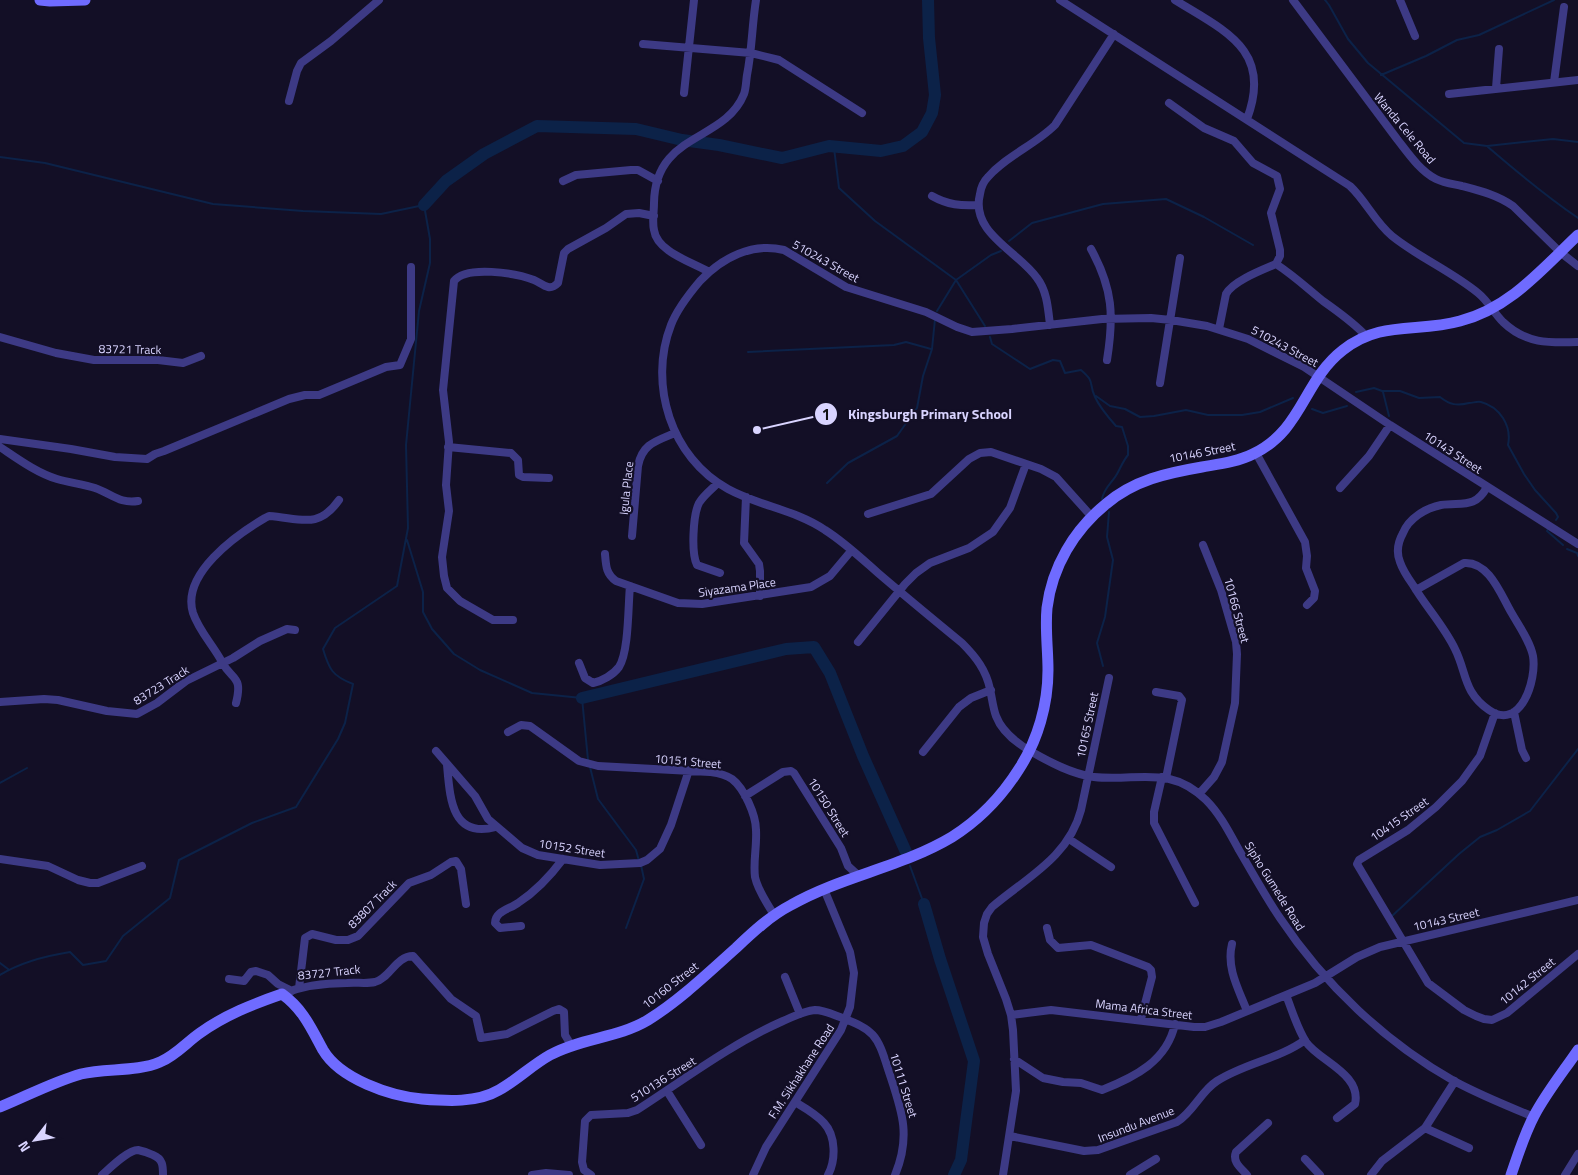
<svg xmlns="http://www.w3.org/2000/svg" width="1578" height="1175" viewBox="0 0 1578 1175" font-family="'Titillium Web',sans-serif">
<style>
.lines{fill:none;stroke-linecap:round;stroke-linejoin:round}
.stream{stroke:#0c2248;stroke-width:2}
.river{stroke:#0c2248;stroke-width:12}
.street{stroke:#3d3a85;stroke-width:8}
.secondary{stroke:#6f6bff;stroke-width:11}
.labels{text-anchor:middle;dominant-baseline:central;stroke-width:4.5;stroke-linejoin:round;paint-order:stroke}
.street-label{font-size:12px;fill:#d9d4ff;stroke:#130f26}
.leader{fill:none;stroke:#d9d4ff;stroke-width:2}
.callout-dot{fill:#d9d4ff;stroke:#130f26;stroke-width:2}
.mark-label{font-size:15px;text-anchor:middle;font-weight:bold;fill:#111}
.callout-label{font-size:14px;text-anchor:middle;font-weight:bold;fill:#d9d4ff;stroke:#130f26;stroke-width:4.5;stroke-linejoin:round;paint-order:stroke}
</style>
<rect width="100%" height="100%" fill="#130f26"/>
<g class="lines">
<path class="stream" d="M 1325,0 L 1329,5 L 1348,39 L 1368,63 L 1464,143 L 1487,146 L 1553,139 L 1578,142
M 1381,75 L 1426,56 L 1457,40 L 1479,35 L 1554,0
M 1488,147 C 1517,172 1546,196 1578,218
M 834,148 L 839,188 L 875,221 L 956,280 L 985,326
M 0,157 L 45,163 L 213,204 L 303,211 L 381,214 L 424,205 L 430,239 L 430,263 L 419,311 L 406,445 L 408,528 L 397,586 L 335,628 L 323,649 C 329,669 332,676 353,684 L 345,723 L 338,739 L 296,807 L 252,823 L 179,860 L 170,898 L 123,936 L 106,961 L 83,965 L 70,952 C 45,956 21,962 0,975
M 1009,241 L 1032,223 L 1103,204 L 1166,199 L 1204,217 L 1253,245
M 937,311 L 956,280 L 991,255 L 1001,251
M 990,337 L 992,344 L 1030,369 L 1053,360 L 1060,361 L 1065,373 L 1081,370 C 1096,383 1088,382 1095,397 C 1100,408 1108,417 1116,426 L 1122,427 L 1128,446 L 1128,455 C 1123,461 1121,467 1117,474 C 1112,483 1104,488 1102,499
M 748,352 L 894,345 L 906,342 L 931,349
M 1356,392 L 1374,388 L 1382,391 L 1400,391 L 1419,398 L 1440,397 C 1450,405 1457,406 1469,403 C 1473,403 1477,401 1481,402 C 1500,407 1512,426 1508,445 L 1524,474 L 1535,490 L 1556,513 L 1558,517 L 1556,520
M 1383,392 L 1389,416
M 1096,396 L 1110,406 L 1125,409 L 1140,417 L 1154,416 L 1186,410 L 1208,415 L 1242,415 L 1260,412 L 1293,398
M 1312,409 L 1323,413 L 1347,406
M 827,483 L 848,463 L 897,436 L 917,408 L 923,376 L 932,349 L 935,319
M 1548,529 L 1547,531 L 1563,545
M 407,540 L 423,592 L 423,612 L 432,629 L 454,654 L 480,670 L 532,693 L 582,698 L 588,760
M 1567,549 L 1577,553 L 1578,556
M 1103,666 L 1097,643 L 1105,617 L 1113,560 L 1107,537 L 1109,512
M 590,767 L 598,799 L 636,850 L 639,861
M 0,783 L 27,768
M 910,866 L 924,904
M 1392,916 L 1459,854 L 1480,837 L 1497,830 L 1530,811 L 1578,749
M 626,928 L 644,879 L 641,865
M 0,963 L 8,969"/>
<path class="river" d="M 424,205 L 446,181 L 484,154 L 537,126 L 636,129 L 682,140 L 719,145 L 782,158 L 829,146 L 881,151 L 903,146 L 922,132 L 932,113 L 935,95 L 929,38 L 928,0
M 582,698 L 786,649 L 814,647 L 830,673 L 863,756 L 906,852
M 924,904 L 940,959 L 974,1061 L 961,1160 L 954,1175"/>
<path class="street" d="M 1060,0 L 1350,186 C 1366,201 1375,222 1392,236 C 1418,257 1451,271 1478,293 C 1488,301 1494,313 1503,322 C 1526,344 1549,343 1578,342
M 1175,0 C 1225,31 1273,50 1247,119
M 1293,0 L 1397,139 C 1408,153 1420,171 1436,179 C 1444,183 1453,184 1462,186 C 1481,191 1497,195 1513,206 L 1560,252 L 1578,266
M 1400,0 L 1415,36
M 643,44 L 751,53 L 779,60 L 862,113
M 1554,82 L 1564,7
M 1496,88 L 1499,49
M 684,93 L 694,0
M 1449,94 L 1578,80
M 289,101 L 297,71 L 301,63 L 331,41 L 379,0
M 1169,103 L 1204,128 L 1234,141 L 1253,163 L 1277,176 L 1280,189 L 1271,213 L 1280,250 L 1280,256 L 1276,264
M 563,181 L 576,175 L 631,170 L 638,170 L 658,181
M 932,196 C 948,205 961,206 978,205
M 1091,249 C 1113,289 1114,316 1107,360
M 709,272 C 692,262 657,252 654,230 C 652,222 654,212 654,203 C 655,132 724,143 744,94 C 746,89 746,81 747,75 C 752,50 752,25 756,0
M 1050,325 C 1048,308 1047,291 1037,278 C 1018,251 970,233 980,194 C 981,187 984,181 988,177 C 1006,156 1035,145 1055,125 L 1114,34
M 1219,329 L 1226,294 C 1233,281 1262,270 1276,264 C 1293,275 1307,288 1323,301 C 1338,312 1353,322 1366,336
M 0,337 L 56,353 L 94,360 L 158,360 L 183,363 L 201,356
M 1160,383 L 1180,258
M 0,439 L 71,449 L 115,457 L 147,459 L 155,454 L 164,451 L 289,399 L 305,395 L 319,395 L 386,367 L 400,365 L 411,339 L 411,267
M 0,447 C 18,459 37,473 57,479 C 70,483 83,484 95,488 C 112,494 120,504 138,501
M 448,447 L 511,453 L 518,460 L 519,475 L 523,477 L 549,478
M 1256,453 L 1305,542 L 1307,556 L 1306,568 L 1315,591 L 1314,598 L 1307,605
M 718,483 C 712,489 704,495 699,503 C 693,515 691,553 697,565 L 720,573
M 1340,488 L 1369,456 L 1390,425
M 746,497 L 744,543 L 759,564 L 760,571 L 760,596
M 868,514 L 931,494 L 969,459 L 980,453 L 991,452 L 1041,469 L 1056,477 L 1092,517
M 632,536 L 638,466 C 642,444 656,441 675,433
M 605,554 C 606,566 606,574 616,581 L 678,603 L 702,604 L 811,587 L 830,576 L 851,551
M 1416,590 L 1464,563 C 1489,561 1501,595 1511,612 C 1519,626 1530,641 1533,656 C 1537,679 1521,732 1489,710 C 1463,692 1467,673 1455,649 C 1444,626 1426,607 1413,585 C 1408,578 1403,571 1400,562 C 1396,552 1398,542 1403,533 C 1409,518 1426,508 1441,505 C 1462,502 1475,509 1487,487
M 513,620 L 493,620 L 460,601 L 447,588 L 444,576 L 442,557 L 449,511 L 446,485 L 449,442 L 443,390 L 454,281 C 466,265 516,273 534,280 C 539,282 543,286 548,287 C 552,288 555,286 558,283 L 564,253 L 568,249 L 606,228 L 626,214 L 639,213 L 654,216
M 858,642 L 905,584 L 916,573 L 930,563 L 969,548 L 993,532 L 1010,508 L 1026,464
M 579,663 L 585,678 L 593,683 C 602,681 613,675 619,667 C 629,652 628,605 630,586
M 1156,692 L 1179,696 L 1182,700 L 1166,778
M 0,702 L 44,699 L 58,700 L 107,711 L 137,714 L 157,703 L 186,681 L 233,658 L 260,641 L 287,629 L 295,630
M 236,703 C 243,675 232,681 222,662 C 213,645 199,631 193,613 C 181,574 236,535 265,518 L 269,516 C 300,518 318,530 339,500
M 1514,712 L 1522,750 L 1526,758
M 1495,713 L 1480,756 L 1462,781 L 1436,807 L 1408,830 L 1359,860 L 1357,864 L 1428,983 L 1464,1010 L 1476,1016 L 1484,1019 L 1492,1020 L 1507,1013 L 1578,954
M 508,732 L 521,725 L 530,726 L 579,761 L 598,766 L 710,772 C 717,773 725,774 732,779 C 744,788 756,815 756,830 C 757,846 753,862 755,877 C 758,891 767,903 774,915
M 436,751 L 475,796 L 488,819 L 522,848 L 538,855 L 600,865 L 640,863 L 647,860 L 660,849 L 671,825 L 689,770
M 923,752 L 959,707 L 971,698 L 991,690
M 447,765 C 450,797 451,839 496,827
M 1162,777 L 1154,812 L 1154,823 L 1195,903
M 1199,794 L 1214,777 L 1222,762 L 1235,703 L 1237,654 L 1236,642 L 1221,590 L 1203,545
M 745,796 L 783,772 L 791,771 L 794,773 L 841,848 L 848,866 L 859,876
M 1069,839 L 1111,867
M 0,859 L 48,866 L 78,880 L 90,883 L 98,883 L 142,866
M 521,926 L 500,928 L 495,923 C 495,911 510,909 518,903 C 535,892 551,875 563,859
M 1047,928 L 1050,940 L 1058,948 L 1091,945 L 1148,967 L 1151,970 L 1152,977 L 1141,1019
M 1232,944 C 1226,968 1239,990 1247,1011
M 785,977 L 800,1014
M 229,979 L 244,981 L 251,972 L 256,971 L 268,975 L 278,984 L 292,991
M 299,988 L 305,938 L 312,934 L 336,940 L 348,940 L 358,936 L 409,883 L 431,875 L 451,862 L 456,861 L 461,869 L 466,904
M 282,994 C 302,986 326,983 347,983 C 356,982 366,984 375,982 C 390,978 396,956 413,956 L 451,999 L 476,1016 L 481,1038 L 507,1034 L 553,1011 L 559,1009 L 564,1012 L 565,1035 L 571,1045
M 1286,995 C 1292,1010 1297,1028 1306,1042 C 1319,1061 1362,1074 1355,1104 L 1337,1118
M 1011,1015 L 1051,1010 L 1194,1027 L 1205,1027 L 1221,1022 L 1315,983 L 1357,957 L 1380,947 L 1578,900
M 1014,1059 L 1043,1078 L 1063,1082 L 1081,1083 L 1102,1090 C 1135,1077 1167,1061 1175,1024
M 667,1091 L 701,1145
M 795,1102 C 805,1108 816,1114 824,1123 C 836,1136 836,1160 828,1175
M 1534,1117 C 1507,1106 1480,1095 1454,1081 C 1385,1042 1324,984 1280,918 C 1265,896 1252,872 1239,850 C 1229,832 1220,814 1206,800 C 1169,764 1137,782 1094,777 C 1072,774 1051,763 1032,752 C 1018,744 1002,732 996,716 C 993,708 992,698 990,689 C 986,670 976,657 962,643 C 934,620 906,597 878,573 C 861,558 844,542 825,530 C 796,510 759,506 728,489 C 671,458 648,384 671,325 C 677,309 689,294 700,281 C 722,258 752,242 784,250 L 846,287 L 926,312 L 957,327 L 972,332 L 1012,329 L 1102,319 L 1151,318 L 1171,320 L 1207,326 L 1248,339 L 1304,367 L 1390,425 L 1578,544
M 1425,1128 L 1469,1148
M 1010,1136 L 1084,1151 L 1098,1150 L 1177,1122 C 1194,1111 1201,1091 1217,1081 C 1245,1063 1279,1059 1305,1040
M 1305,1159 L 1320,1175
M 102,1175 C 110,1168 128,1150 138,1150 C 143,1151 149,1153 153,1155 C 163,1159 163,1166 163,1175
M 532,1175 L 546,1173 L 569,1175
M 591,1175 L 584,1170 L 582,1162 L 585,1121 L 591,1115 L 628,1113 L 637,1110 C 685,1079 731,1044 783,1021 C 793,1017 803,1011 815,1010 C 823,1010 832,1014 840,1017 C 874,1030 877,1034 888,1069 C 901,1109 912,1134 895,1175
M 753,1175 L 766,1147 L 841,1030 L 850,1007 L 854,973 L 850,952 L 824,889
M 1003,1175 L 1016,1091 L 1013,1030 L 1011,1015 L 1006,999 L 988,954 L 983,937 L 984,923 L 987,914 L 992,907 C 1026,878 1069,857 1081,810 L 1109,678
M 1130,1175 L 1156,1159
M 1247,1175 C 1241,1168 1232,1162 1236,1152 L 1268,1123
M 1371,1175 L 1382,1161 L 1425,1128 L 1455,1081
M 1565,1175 L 1578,1154"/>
<path class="secondary" d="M 40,0 L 50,1 L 85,0
M 0,1107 C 27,1096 53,1082 81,1074 C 106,1068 137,1072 160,1062 C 175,1056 187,1042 200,1033 C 225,1015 253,1004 282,994 C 303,1009 311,1028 323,1050 C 340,1079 390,1096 422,1099 C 447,1101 477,1103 499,1090 C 517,1080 532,1065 550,1055 C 581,1038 618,1038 648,1020 C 680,1000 708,973 736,948 C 753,932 770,916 791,905 C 842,876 902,867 952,837 C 979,820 1002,796 1019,769 C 1038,740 1048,704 1048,670 C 1048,649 1045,629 1047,608 C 1052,567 1074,530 1106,504 C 1134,480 1167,473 1202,467 C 1219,464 1237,462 1253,454 C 1303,430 1303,381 1343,350 C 1381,320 1417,333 1460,321 C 1510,308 1542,269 1578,235
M 1511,1175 C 1518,1155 1524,1135 1534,1116 C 1546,1093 1563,1072 1578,1050"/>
</g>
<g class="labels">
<g class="street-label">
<text transform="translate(1405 128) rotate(50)">Wanda Cele Road</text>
<text transform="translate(826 261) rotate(29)">510243 Street</text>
<text transform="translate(1285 346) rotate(28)">510243 Street</text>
<text transform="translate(130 349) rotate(1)">83721 Track</text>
<text transform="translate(1202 452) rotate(-11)">10146 Street</text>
<text transform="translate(1453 452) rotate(33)">10143 Street</text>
<text transform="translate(626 488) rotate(-84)">Igula Place</text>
<text transform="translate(737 587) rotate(-8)">Siyazama Place</text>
<text transform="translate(1237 610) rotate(75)">10166 Street</text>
<text transform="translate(161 685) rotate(-32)">83723 Track</text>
<text transform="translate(1087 725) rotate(-78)">10165 Street</text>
<text transform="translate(688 761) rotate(5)">10151 Street</text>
<text transform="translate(829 807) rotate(58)">10150 Street</text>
<text transform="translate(1399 819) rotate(-35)">10415 Street</text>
<text transform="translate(572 848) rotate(9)">10152 Street</text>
<text transform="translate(1275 886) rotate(58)">Sipho Gumede Road</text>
<text transform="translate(372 904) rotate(-45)">83807 Track</text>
<text transform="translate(1446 919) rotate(-13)">10143 Street</text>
<text transform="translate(329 972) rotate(-6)">83727 Track</text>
<text transform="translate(1527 981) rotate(-39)">10142 Street</text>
<text transform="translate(670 985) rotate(-38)">10160 Street</text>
<text transform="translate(1144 1009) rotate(7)">Mama Africa Street</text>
<text transform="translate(801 1071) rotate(-57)">F.M. Sikhakhane Road</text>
<text transform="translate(663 1079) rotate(-32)">510136 Street</text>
<text transform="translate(904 1085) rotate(73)">10111 Street</text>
<text transform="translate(1136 1124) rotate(-21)">Insundu Avenue</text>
</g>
</g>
<path class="leader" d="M757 430L826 414"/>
<g class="callout-dot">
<circle cx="757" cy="430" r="5"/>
<circle cx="826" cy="414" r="12"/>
</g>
<g class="mark-label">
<text x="826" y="420">1</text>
</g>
<g class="callout-label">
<text x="930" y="419">Kingsburgh Primary School</text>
</g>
<g transform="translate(35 1140) rotate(239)" stroke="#130f26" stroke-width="4" paint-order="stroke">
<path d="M0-4L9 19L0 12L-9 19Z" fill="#d9d4ff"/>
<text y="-8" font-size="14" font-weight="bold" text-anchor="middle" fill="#d9d4ff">N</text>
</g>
</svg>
